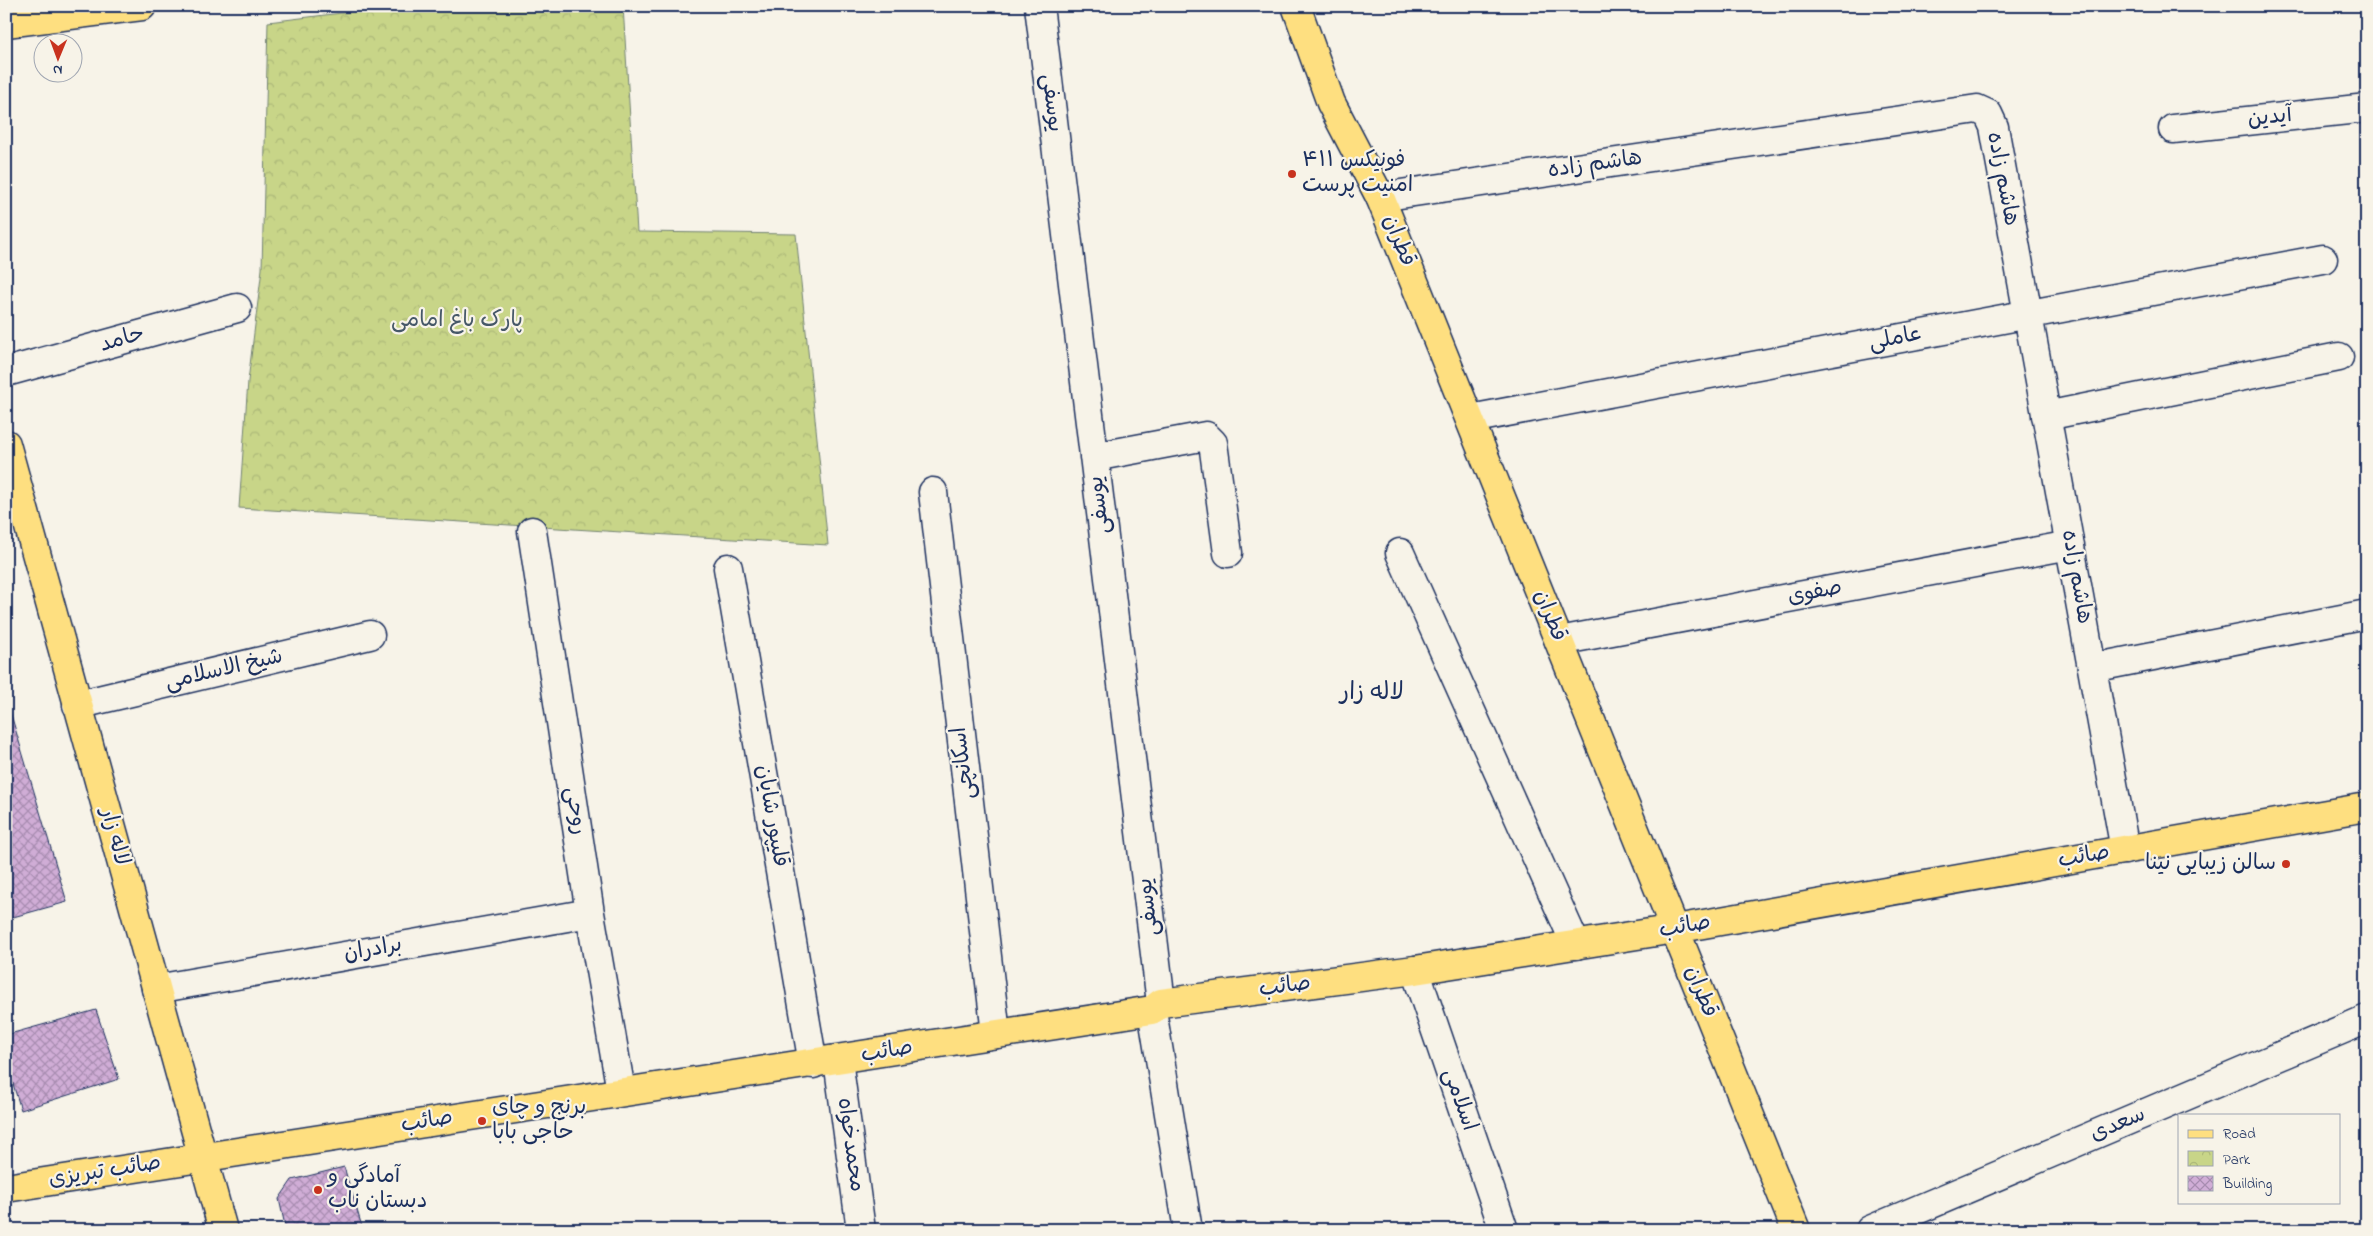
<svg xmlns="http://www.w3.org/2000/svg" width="2373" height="1236" viewBox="0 0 2373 1236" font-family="'Indie Flower','Playpen Sans Arabic',sans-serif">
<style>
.park{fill:url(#park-crowns);stroke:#728273}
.building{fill:url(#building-cross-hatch);stroke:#1b2f5e}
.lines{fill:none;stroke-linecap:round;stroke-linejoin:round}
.minor-casing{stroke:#1b2f5e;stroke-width:31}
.major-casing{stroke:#1b2f5e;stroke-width:31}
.minor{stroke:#f7f3e8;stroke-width:28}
.major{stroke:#fedf80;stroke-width:28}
.poi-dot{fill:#c8321e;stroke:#f7f3e8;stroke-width:2}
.labels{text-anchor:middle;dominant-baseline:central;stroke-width:4.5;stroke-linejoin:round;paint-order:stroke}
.street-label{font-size:22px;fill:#1b2f5e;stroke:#f7f3e8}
.poi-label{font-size:22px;fill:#1b2f5e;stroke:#f7f3e8;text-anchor:start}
.park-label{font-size:22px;fill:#465868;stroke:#f7f3e8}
.neighbourhood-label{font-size:24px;fill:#1b2f5e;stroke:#f7f3e8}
</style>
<defs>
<pattern id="park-crowns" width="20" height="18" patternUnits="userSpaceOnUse" patternTransform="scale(1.25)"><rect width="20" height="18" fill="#c8d588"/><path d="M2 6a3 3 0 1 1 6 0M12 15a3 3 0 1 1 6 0" fill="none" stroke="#abb778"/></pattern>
<pattern id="building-cross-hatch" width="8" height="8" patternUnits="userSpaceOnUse" patternTransform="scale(1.25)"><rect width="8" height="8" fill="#d0add6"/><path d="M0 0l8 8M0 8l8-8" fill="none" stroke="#a88db1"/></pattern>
</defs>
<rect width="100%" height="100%" fill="#f7f3e8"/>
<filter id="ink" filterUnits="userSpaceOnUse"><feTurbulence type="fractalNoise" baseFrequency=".02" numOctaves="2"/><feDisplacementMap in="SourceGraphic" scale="10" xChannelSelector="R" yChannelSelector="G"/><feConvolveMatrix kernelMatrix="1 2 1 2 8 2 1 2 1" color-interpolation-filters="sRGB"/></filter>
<g filter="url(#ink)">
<path class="park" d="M 399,6 L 623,6 L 637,232 L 796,234 L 828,545 L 239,508 L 248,381 L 262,269 L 268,22 Z"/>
<path class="building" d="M 6,698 L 67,902 L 6,919 Z
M 96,1010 L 119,1079 L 21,1110 L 6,1061 L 6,1035 Z
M 344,1167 L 363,1230 L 286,1230 L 279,1199 L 292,1180 Z"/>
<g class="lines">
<g class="minor-casing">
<path id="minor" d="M 1039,6 L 1161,1003
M 2173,129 L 2367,108
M 1380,197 L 1977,109 L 1988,114 L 1994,127 L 2125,850
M 6,372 L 237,308
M 2046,416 L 2339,357
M 1470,419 L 2323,259
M 1094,457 L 1206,436 L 1213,443 L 1228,553
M 933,492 L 996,1034
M 532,531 L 590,913 L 621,1091
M 1400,553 L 1576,945
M 728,568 L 813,1064
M 1559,641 L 2070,545
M 2092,668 L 2367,614
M 77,705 L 370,635
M 1415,970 L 1504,1230
M 156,989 L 590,913
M 1152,1010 L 1188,1230
M 838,1060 L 861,1230
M 1870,1230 L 2367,1019"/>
</g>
<g class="major-casing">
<path id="major" d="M 1296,6 L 1331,103 L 1380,197 L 1796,1230
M 6,23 L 142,6
M 6,444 L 223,1230
M 6,1188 L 1152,1010 L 1161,1003 L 1415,970 L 1675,929 L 2367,807"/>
</g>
<use href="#minor" class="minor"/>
<use href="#major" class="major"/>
</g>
</g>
<g class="poi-dot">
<circle cx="1292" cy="174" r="5"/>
<circle cx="2286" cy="864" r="5"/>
<circle cx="482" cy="1121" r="5"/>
<circle cx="318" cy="1190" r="5"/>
</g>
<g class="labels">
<g class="street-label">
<text transform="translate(1051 103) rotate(83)">یوسفی</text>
<text transform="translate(2270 118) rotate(-6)">آیدین</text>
<text transform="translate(1595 165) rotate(-8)">هاشم زاده</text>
<text transform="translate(2002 179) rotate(79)">هاشم زاده</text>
<text transform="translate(1398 241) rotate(68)">قطران</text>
<text transform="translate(1896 339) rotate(-11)">عاملی</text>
<text transform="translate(122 340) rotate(-16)">حامد</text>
<text transform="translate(1100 505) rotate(-97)">یوسفی</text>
<text transform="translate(2076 577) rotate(80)">هاشم زاده</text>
<text transform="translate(1815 593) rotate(-11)">صفوی</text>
<text transform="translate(1549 616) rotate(68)">قطران</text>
<text transform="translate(224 670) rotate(-13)">شیخ الاسلامی</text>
<text transform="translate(964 763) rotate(-97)">اسکانچی</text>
<text transform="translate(575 811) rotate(81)">روحی</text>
<text transform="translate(771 816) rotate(80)">قلیپور شایان</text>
<text transform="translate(114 837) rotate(75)">لاله زار</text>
<text transform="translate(2084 857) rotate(-10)">صائب</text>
<text transform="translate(1149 907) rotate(-97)">یوسفی</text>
<text transform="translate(1685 927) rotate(-10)">صائب</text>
<text transform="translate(373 950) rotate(-10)">برادران</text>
<text transform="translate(1285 987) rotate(-7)">صائب</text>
<text transform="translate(1700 992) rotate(68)">قطران</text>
<text transform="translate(887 1052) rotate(-9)">صائب</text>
<text transform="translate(1459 1100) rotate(71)">اسلامی</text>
<text transform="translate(427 1122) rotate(-9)">صائب</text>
<text transform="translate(2118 1125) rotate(-23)">سعدی</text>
<text transform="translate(850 1145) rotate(82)">محمدخواه</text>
<text transform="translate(105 1172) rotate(-9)">صائب تبریزی</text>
</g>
<g class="poi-label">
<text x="1302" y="161">فونیکس ۴۱۱<tspan x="1302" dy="25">امنیت پرست</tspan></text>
<text x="2276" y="864" text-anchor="end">سالن زیبایی نینا</text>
<text x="492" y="1108">برنج و چای<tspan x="492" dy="25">حاجی بابا</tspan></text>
<text x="328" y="1177">آمادگی و<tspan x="328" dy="25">دبستان ناب</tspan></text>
</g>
<g class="park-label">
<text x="457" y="321">پارک باغ امامی</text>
</g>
<g class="neighbourhood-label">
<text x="1372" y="693">لاله زار</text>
</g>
</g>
<rect width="2373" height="1236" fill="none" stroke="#f7f3e8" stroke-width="25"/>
<rect x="12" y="12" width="2348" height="1211" fill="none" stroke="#1b2f5e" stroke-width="2" filter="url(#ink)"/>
<rect x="2178" y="1114" width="162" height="90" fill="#f7f3e8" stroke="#9fa5b1"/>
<rect x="2188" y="1130" width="25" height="8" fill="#fedf80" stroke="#9fa5b1"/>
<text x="2223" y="1138" font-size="15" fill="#1b2f5e">Road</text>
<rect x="2188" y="1151" width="25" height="15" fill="url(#park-crowns)" stroke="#9fa5b1"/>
<text x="2223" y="1164" font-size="15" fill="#1b2f5e">Park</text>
<rect x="2188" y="1176" width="25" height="15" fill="url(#building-cross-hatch)" stroke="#9fa5b1"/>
<text x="2223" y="1188" font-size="15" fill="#1b2f5e">Building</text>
<g transform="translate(58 58) rotate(181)"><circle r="24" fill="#f7f3e8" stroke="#9fa5b1"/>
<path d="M0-4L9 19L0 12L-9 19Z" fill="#c8321e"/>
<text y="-8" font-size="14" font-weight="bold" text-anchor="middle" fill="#1b2f5e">N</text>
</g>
</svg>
